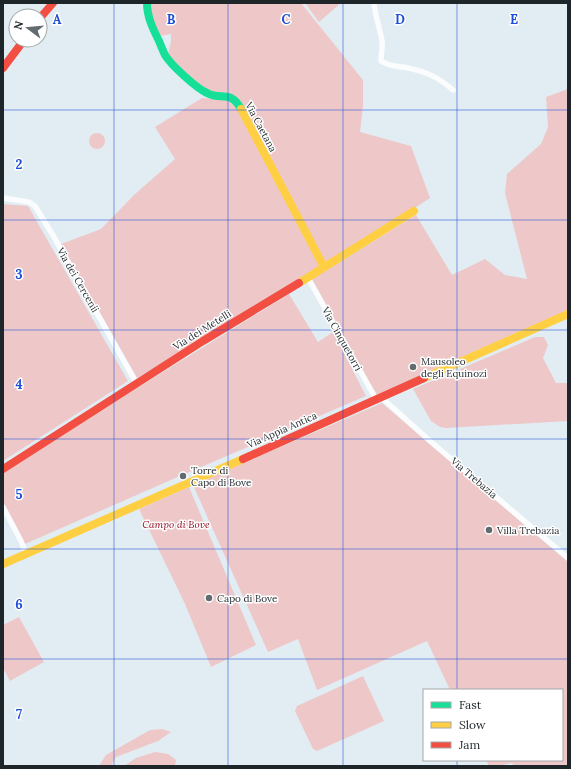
<svg xmlns="http://www.w3.org/2000/svg" width="571" height="769" viewBox="0 0 571 769" font-family="Lora,serif">
<style>
.green{fill:#eec8c9}
.lines{fill:none;stroke-linecap:round;stroke-linejoin:round}
.street{stroke:#fafcfd;stroke-width:5.5}
.fast{stroke:#16e098;stroke-width:8}
.slow{stroke:#ffcf43;stroke-width:8}
.jam{stroke:#f24e42;stroke-width:8}
.grid{fill:none;stroke:#1d4ed8;stroke-width:1;stroke-opacity:0.55}
.poi-dot{fill:#626c70;stroke:#fff;stroke-width:1.5}
.labels{text-anchor:middle;dominant-baseline:central;stroke-width:3;stroke-linejoin:round;paint-order:stroke}
.street-label{font-size:10px;fill:#1e262a;stroke:#fff}
.poi-label{font-size:10px;fill:#1e262a;stroke:#fff;text-anchor:start}
.park-label{font-size:10px;font-style:italic;fill:#8f0f23;stroke:#fff}
.grid-label{font-size:13px;text-anchor:middle;font-weight:bold;fill:#1d4ed8;stroke:#fff;stroke-width:3;stroke-linejoin:round;paint-order:stroke}
</style>
<rect width="100%" height="100%" fill="#e1edf3"/>
<path class="green" d="M 149,3 L 301,3 L 363,80 L 363,106 L 360,132 L 411,146 L 430,198 L 324,267 L 137,378 L 61,244 L 101,229 L 135,194 L 175,159 L 155,127 L 202,98 L 234,101 L 214,95 L 195,85 L 167,58 L 171,41 L 171,34 L 159,36 L 149,13 Z
M 305,3 L 341,3 L 319,22 Z
M 568,89 L 568,309 L 559,314 L 376,395 L 312,279 L 416,215 L 452,275 L 485,259 L 505,275 L 527,279 L 505,193 L 507,174 L 541,144 L 548,127 L 546,97 Z
M89 141a8 8 0 1 1 16 0a8 8 0 1 1-16 0Z
M 3,204 L 28,206 L 128,381 L 3,461 Z
M 289,294 L 318,342 L 333,332 L 366,396 L 185,474 L 184,472 L 179,474 L 180,476 L 25,544 L 3,503 L 3,471 Z
M 535,337 L 544,337 L 548,345 L 543,358 L 556,383 L 568,383 L 568,421 L 446,428 L 440,427 L 431,421 L 413,389 Z
M 382,403 L 568,562 L 568,766 L 516,766 L 511,763 L 499,766 L 489,766 L 486,760 L 562,760 L 562,690 L 450,690 L 427,641 L 317,690 L 298,639 L 268,652 L 193,485 Z
M 189,487 L 256,645 L 211,667 L 185,604 L 139,509 Z
M 19,617 L 44,662 L 10,681 L 3,668 L 3,625 Z
M 363,676 L 384,721 L 317,751 L 313,749 L 295,711 L 297,706 Z
M 162,729 L 171,732 L 158,741 L 116,757 L 112,764 L 114,766 L 99,766 L 106,755 L 150,730 Z
M 155,752 L 168,754 L 176,760 L 175,766 L 124,766 L 136,758 Z"/>
<g class="lines">
<path class="street" d="M 374,3 C 375,16 380,28 382,41 C 383,48 381,54 381,61 C 390,67 397,66 408,68 C 427,72 438,77 453,90
M 3,198 L 29,202 L 35,206 L 54,237 L 137,384
M 308,278 L 376,399
M 381,397 L 430,441 L 568,558
M 3,507 L 21,541 L 26,554"/>
<path class="fast" d="M 147,3 C 147,17 153,29 159,41 C 161,46 163,51 165,55 C 171,65 196,88 207,93 C 221,101 230,89 241,109"/>
<path class="slow" d="M 241,109 L 324,267
M 299,283 L 414,211
M 424,378 L 568,314
M 3,564 L 243,459"/>
<path class="jam" d="M 40,18 L 53,3
M 3,68 L 24,40
M 243,459 L 424,378
M 3,469 L 203,341 L 299,283"/>
</g>
<path class="grid" d="M 114,3 L 114,766M 228,3 L 228,766M 343,3 L 343,766M 457,3 L 457,690M 3,110 L 568,110M 3,220 L 568,220M 3,330 L 568,330M 3,439 L 568,439M 3,549 L 568,549M 3,659 L 568,659M 457,760 L 457,766"/>
<g class="poi-dot">
<circle cx="413" cy="367" r="4"/>
<circle cx="183" cy="476" r="4"/>
<circle cx="489" cy="530" r="4"/>
<circle cx="209" cy="598" r="4"/>
</g>
<g class="labels">
<g class="street-label">
<text transform="translate(261 127) rotate(62)">Via Caetana</text>
<text transform="translate(78 280) rotate(60)">Via dei Cercenii</text>
<text transform="translate(202 330) rotate(-32)">Via dei Metelli</text>
<text transform="translate(342 339) rotate(61)">Via Cinquetorri</text>
<text transform="translate(282 430) rotate(-24)">Via Appia Antica</text>
<text transform="translate(474 478) rotate(40)">Via Trebazia</text>
</g>
<g class="poi-label">
<text x="421" y="361">Mausoleo<tspan x="421" dy="12">degli Equinozi</tspan></text>
<text x="191" y="470">Torre di<tspan x="191" dy="12">Capo di Bove</tspan></text>
<text x="497" y="530">Villa Trebazia</text>
<text x="217" y="598">Capo di Bove</text>
</g>
<g class="park-label">
<text x="176" y="524">Campo di Bove</text>
</g>
</g>
<g class="grid-label">
<text x="57" y="24">A</text>
<text x="171" y="24">B</text>
<text x="286" y="24">C</text>
<text x="400" y="24">D</text>
<text x="514" y="24">E</text>
<text x="19" y="169">2</text>
<text x="19" y="279">3</text>
<text x="19" y="389">4</text>
<text x="19" y="499">5</text>
<text x="19" y="609">6</text>
<text x="19" y="719">7</text>
</g>
<rect width="571" height="769" fill="none" stroke="#1e262a" stroke-width="8"/>
<rect x="423" y="689" width="140" height="72" fill="#ffffff" stroke="#a5a8aa"/>
<rect x="431" y="702" width="20" height="6" fill="#16e098" stroke="#a5a8aa"/>
<text x="459" y="709" font-size="12" fill="#1e262a">Fast</text>
<rect x="431" y="722" width="20" height="6" fill="#ffcf43" stroke="#a5a8aa"/>
<text x="459" y="729" font-size="12" fill="#1e262a">Slow</text>
<rect x="431" y="742" width="20" height="6" fill="#f24e42" stroke="#a5a8aa"/>
<text x="459" y="749" font-size="12" fill="#1e262a">Jam</text>
<g transform="translate(28 28) rotate(286)"><circle r="19" fill="#ffffff" stroke="#a5a8aa"/>
<path d="M0-3L7 15L0 10L-7 15Z" fill="#626c70"/>
<text y="-6" font-size="11" font-weight="bold" text-anchor="middle" fill="#1e262a">N</text>
</g>
</svg>
